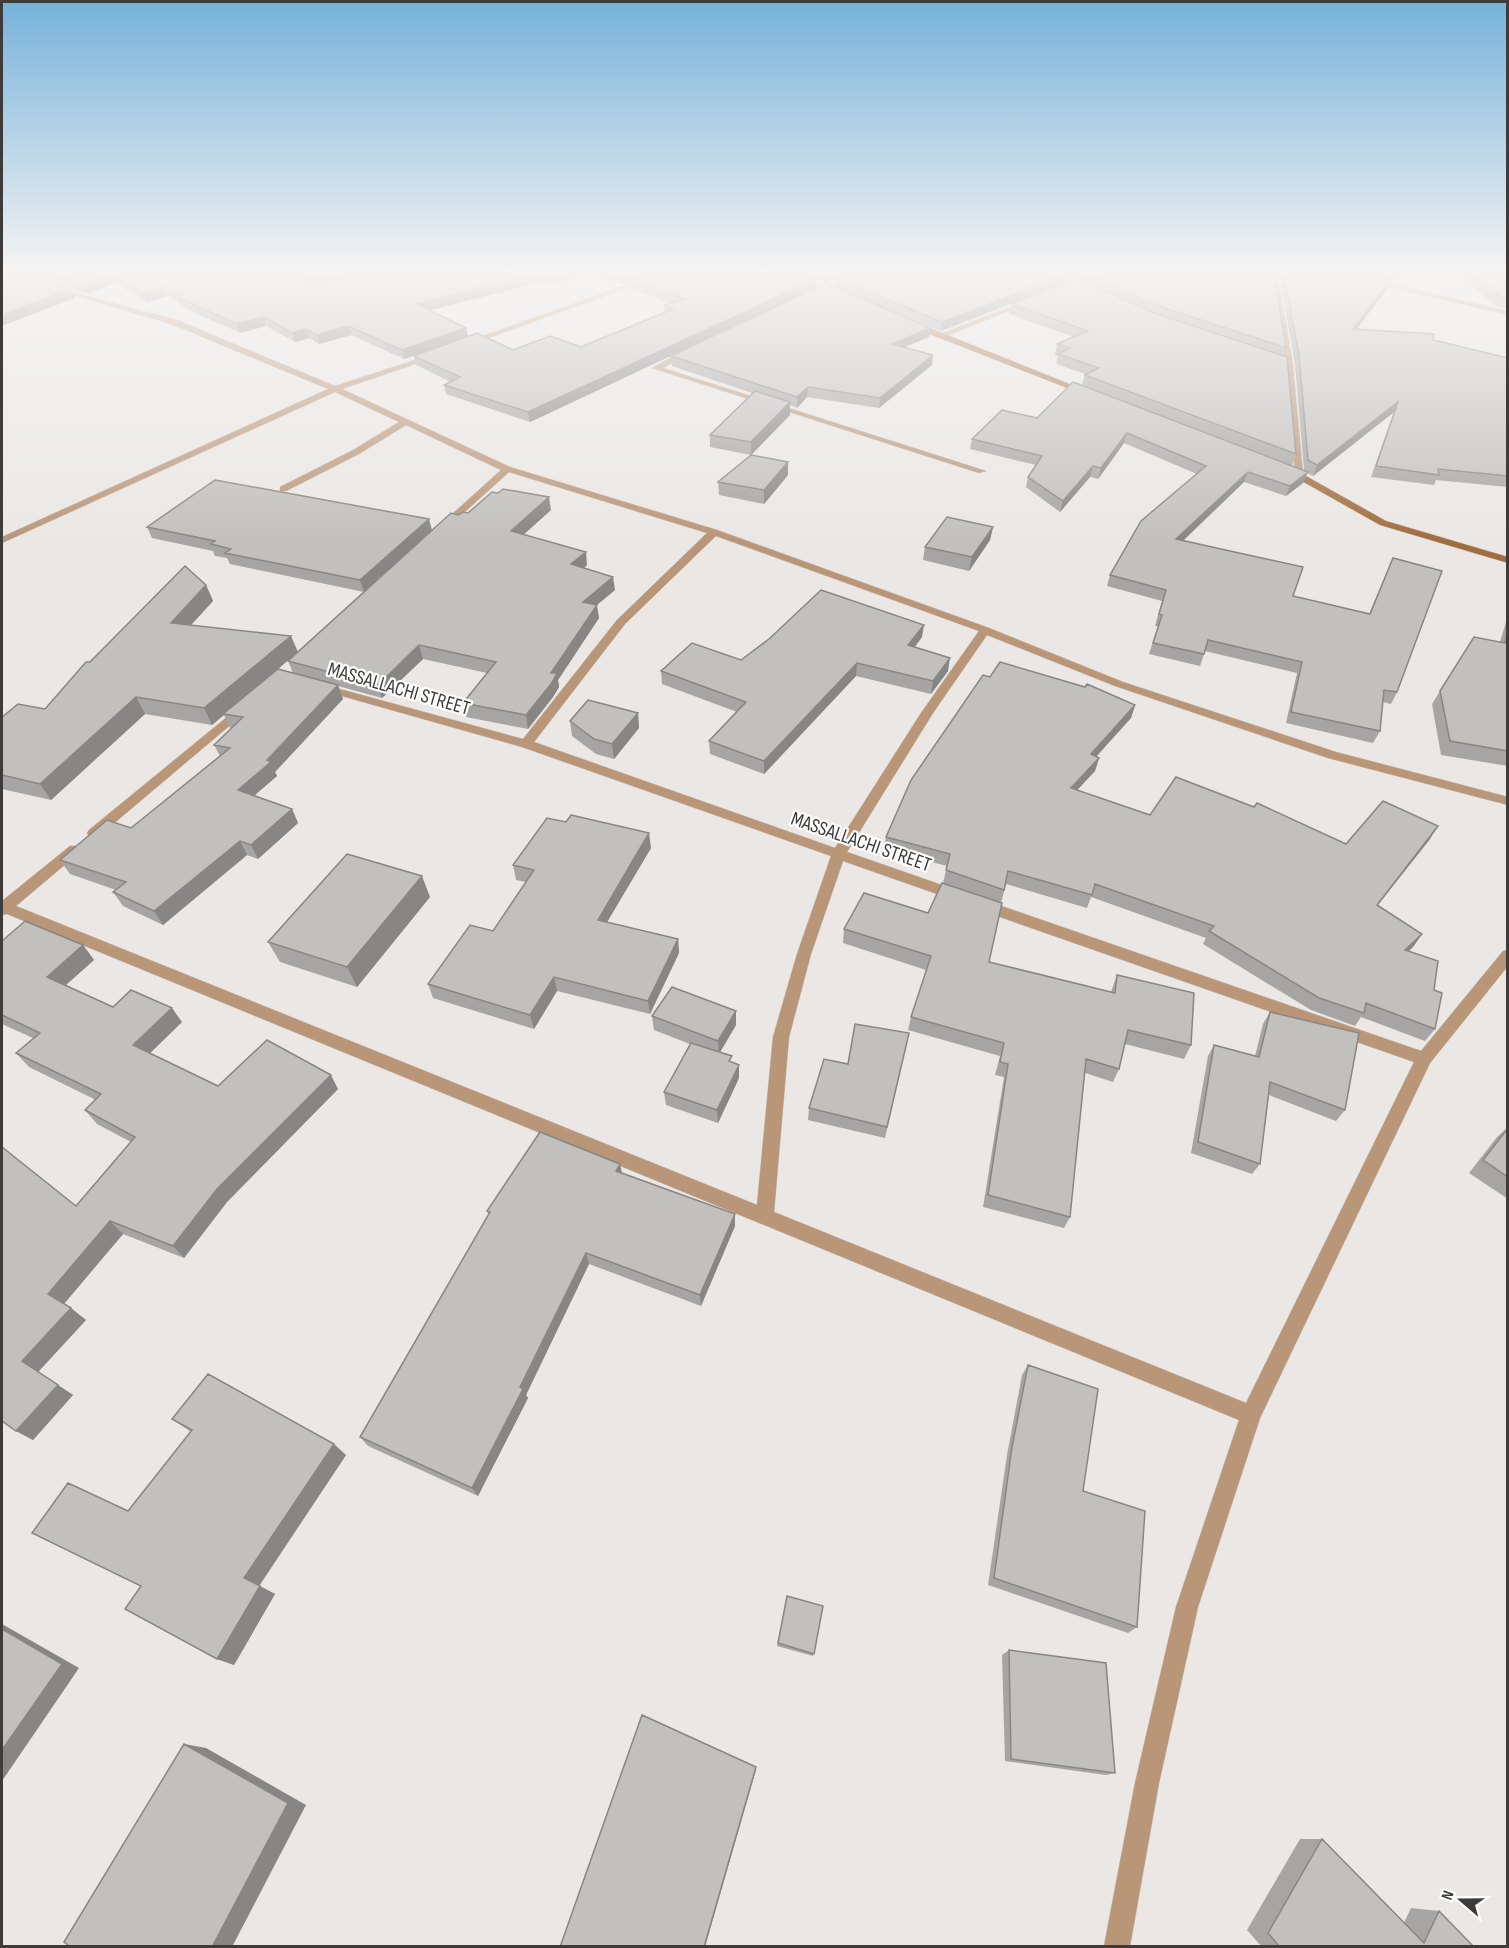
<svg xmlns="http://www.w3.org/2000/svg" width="1509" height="1948" viewBox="0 0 1509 1948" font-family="'Sofia Sans Condensed',sans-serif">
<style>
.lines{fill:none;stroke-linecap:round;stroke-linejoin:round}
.street-casing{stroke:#c7c5c2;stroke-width:1}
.secondary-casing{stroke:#c7c5c2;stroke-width:1}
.street{fill:#ba9678;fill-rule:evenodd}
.secondary{fill:#a16d3e;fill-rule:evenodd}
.wall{fill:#a7a5a3;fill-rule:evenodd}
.shaded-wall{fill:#888684}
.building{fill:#c2c0bd;stroke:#888684;stroke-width:1.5}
.labels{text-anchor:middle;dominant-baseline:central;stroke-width:4.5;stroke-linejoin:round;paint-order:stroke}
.street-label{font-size:20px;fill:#3d3c3b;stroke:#fff}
</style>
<rect width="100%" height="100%" fill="#eae7e4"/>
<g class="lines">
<g class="street-casing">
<path id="street" d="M 30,269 L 37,269 L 69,291 L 177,320 L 335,386 L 436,353 L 436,357 L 342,389 L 510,467 L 717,530 L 989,628 L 1123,682 L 1336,752 L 1508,797 L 1508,805 L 1328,758 L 1115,686 L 987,635 L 933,713 L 847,852 L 962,892 L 964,896 L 957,901 L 843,861 L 811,954 L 789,1037 L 774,1212 L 1246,1403 L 1414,1062 L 977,909 L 975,905 L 977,901 L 987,901 L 1421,1051 L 1503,951 L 1508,950 L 1508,966 L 1430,1063 L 1260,1418 L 1198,1607 L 1159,1783 L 1130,1946 L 1104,1946 L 1135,1783 L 1176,1607 L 1239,1420 L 7,914 L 2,915 L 2,901 L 70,846 L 80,846 L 82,849 L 80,852 L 16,906 L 757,1205 L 773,1037 L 797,954 L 831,856 L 522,747 L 317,689 L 315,687 L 317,685 L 325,685 L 523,739 L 617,620 L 707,533 L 509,472 L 446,529 L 440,529 L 440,525 L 501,470 L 406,425 L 359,454 L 286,491 L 280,491 L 280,487 L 353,450 L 399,422 L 335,392 L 2,543 L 2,537 L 328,389 L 171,324 L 65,293 ZM 716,536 L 979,631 L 921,713 L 835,848 L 534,742 L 625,624 Z
M 670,269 L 679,269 L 470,345 L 463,343 Z
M 1050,269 L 1057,269 L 1092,291 L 1087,292 Z
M 1253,269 L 1260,269 L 1279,280 L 1293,365 L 1303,474 L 1299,477 L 1295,474 L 1285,365 L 1273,281 Z
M 1370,279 L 1508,311 L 1508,315 L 1368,282 Z
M 1028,300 L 1033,301 L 942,338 L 935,336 Z
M 685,350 L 692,352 L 663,368 L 986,471 L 979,473 L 652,368 Z
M 243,704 L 247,705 L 247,711 L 99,836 L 89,836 L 87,833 L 89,830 Z"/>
</g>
<g class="secondary-casing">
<path id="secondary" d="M 909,322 L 915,322 L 1092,393 L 1085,395 L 909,326 Z
M 1284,467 L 1290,467 L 1386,521 L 1508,557 L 1508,563 L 1380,525 L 1284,471 Z"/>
</g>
<use href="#street" class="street"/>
<use href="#secondary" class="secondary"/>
</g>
<path class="wall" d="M 40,269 L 856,269 L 826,283 L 836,287 L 836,279 L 857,269 L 1402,269 L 1392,282 L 1390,282 L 1387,289 L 1356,330 L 1433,340 L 1508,358 L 1508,487 L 1436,480 L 1434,485 L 1371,477 L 1394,412 L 1313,476 L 1307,473 L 1303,483 L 1286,496 L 1244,482 L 1183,541 L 1293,596 L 1369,614 L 1393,558 L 1397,692 L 1391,704 L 1383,702 L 1380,731 L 1373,743 L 1286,723 L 1297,673 L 1205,651 L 1200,666 L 1149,654 L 1158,626 L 1155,626 L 1162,601 L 1107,586 L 1110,575 L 1197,474 L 1124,443 L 1098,479 L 1090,477 L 1060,512 L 1026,487 L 1028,477 L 1036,465 L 970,449 L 972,439 L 1037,418 L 1073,382 L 1304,470 L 1295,365 L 1280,279 L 1274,275 L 1286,348 L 1283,356 L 1296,454 L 1292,466 L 1082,385 L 1085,374 L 1056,364 L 1058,356 L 1055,355 L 1057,344 L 1074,337 L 1009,314 L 1011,304 L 1092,285 L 1065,272 L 1068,274 L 1066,282 L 941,331 L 872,303 L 929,337 L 905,347 L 932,365 L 879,408 L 807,397 L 797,408 L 790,405 L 790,415 L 751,455 L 788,475 L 764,504 L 719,495 L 718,482 L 751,455 L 710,447 L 710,435 L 752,393 L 672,366 L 671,356 L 809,291 L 530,422 L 446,394 L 444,385 L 451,382 L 416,365 L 414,356 L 404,359 L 351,335 L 319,344 L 309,338 L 295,342 L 266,326 L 240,333 L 191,311 L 168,296 L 147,302 L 115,283 L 87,294 L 70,289 ZM 590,273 L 620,284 L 631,280 L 631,288 L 670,303 L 664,305 L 665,312 L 581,347 L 513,350 L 468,337 L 466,328 L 429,311 L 541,282 L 548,285 ZM 816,280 L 825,283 L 815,288 Z
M 1453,269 L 1508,269 L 1508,308 L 1496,306 Z
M 551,510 L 523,535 L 587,565 L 584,568 L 615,590 L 596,605 L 599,618 L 558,680 L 559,687 L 553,697 L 528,729 L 466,717 L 463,703 L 487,673 L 423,659 L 382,698 L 338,686 L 343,699 L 275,772 L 277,776 L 254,796 L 292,809 L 298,823 L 258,859 L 247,855 L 163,925 L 123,906 L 113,892 L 116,890 L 70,874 L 60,860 L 131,828 L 220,756 L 214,745 L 232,728 L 230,728 L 224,715 L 212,725 L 145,714 L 51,800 L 2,789 L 2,717 L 45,709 L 90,662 L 206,585 L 213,601 L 191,625 L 298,652 L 458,515 L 468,513 ZM 296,653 L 288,661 L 293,673 L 278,669 Z
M 147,527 L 432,530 L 364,592 L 230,564 L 227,558 L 215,556 L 213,551 L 152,538 Z
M 993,527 L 990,540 L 969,571 L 923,560 L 925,547 Z
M 1508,615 L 1508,766 L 1441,755 L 1432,704 L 1440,691 L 1500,642 Z
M 922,637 L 915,647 L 948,671 L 931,694 L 856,676 L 764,774 L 710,754 L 709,741 L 737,712 L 662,684 L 661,671 L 741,660 Z
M 990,677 L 1135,705 L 1131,718 L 1096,756 L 1099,758 L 1095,771 L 1077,790 L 1150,815 L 1346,844 L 1430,839 L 1378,905 L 1422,934 L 1413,947 L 1409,951 L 1434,990 L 1435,1029 L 1425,1041 L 1361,1017 L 1355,1026 L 1311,1010 L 1203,944 L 1206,938 L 1091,897 L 1087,908 L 1006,884 L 1001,903 L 943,883 L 947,866 L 884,850 L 886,837 Z
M 638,713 L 639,728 L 614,759 L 596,754 L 572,736 L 570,721 Z
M 651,848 L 607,922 L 678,939 L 679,953 L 650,1014 L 557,991 L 534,1029 L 433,998 L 428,984 L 493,931 L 526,882 L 516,880 L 513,865 Z
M 430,897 L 357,987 L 280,962 L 268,942 Z
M 844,929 L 989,962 L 1111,992 L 1117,975 L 1191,1045 L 1184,1059 L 1125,1044 L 1119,1069 L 1113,1082 L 1085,1073 L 1070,1217 L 1064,1228 L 983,1207 L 1004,1077 L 995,1075 L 1000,1056 L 908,1030 L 911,1017 L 926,970 L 843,943 Z
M 2,941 L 83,945 L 94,960 L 66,985 L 113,1007 L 182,1022 L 150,1053 L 218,1086 L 338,1089 L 227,1202 L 184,1258 L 123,1234 L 64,1304 L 86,1320 L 38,1372 L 73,1395 L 33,1440 L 16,1431 L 76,1206 L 131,1142 L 97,1124 L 85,1110 L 96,1100 L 29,1067 L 16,1053 L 33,1038 L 2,1024 Z
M 1270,1012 L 1345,1110 L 1336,1121 L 1269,1095 L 1260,1164 L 1252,1174 L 1191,1153 L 1208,1056 L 1214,1045 L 1255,1056 L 1263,1024 Z
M 652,1016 L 736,1025 L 720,1052 L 732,1062 L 739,1065 L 739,1078 L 718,1123 L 666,1105 L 664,1092 L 690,1044 L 654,1030 Z
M 909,1033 L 885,1138 L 808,1120 L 809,1108 L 848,1064 Z
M 1508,1127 L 1508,1199 L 1469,1173 L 1497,1137 Z
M 622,1174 L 735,1226 L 701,1306 L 589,1264 L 526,1395 L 528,1398 L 478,1496 L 368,1446 L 360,1437 L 489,1215 L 487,1211 Z
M 1028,1365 L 1083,1491 L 1137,1627 L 1128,1633 L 988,1585 L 1007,1455 L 1022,1375 Z
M 172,1419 L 346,1455 L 259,1586 L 275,1594 L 234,1665 L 217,1659 L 141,1586 L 128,1511 L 191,1432 Z
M 787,1596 L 823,1606 L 813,1656 L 777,1646 Z
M 1009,1650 L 1115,1773 L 1106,1775 L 1005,1761 L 1002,1655 Z
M 1300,1839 L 1322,1839 L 1404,1923 L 1411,1908 L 1439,1911 L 1474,1947 L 1262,1947 L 1247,1930 Z"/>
<path class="shaded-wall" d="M 350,269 L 386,269 L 310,288 L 306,282 L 308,279 Z
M 574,269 L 590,269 L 590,273 L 548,285 L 547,276 Z
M 639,269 L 664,269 L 620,284 L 619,276 Z
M 838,269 L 856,269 L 825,283 L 826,275 Z
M 1399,269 L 1402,269 L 1392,282 L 1396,274 Z
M 540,273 L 541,282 L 418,313 L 416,304 Z
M 1068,274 L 1066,282 L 941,331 L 942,322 Z
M 111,275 L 115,283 L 87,294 L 83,285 Z
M 816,279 L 815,288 L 530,422 L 528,412 Z
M 1391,280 L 1387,289 L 1349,339 L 1353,329 Z
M 164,288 L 168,296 L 147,302 L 143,293 Z
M 71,289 L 75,298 L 2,326 L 2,315 Z
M 264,317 L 266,326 L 240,333 L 237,324 Z
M 348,326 L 351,335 L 319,344 L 317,335 Z
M 466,328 L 468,337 L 404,359 L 402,350 Z
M 930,328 L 929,337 L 891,353 L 892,344 Z
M 306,329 L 309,338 L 295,342 L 292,333 Z
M 933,355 L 932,365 L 879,408 L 880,398 Z
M 808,387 L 807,397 L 797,408 L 797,397 Z
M 790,402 L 790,415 L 751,455 L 751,442 Z
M 1398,402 L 1394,412 L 1313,476 L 1317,465 Z
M 1127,433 L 1124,443 L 1098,479 L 1101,468 Z
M 788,462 L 788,475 L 764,504 L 764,490 Z
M 1093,466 L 1090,477 L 1060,512 L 1063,501 Z
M 1248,472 L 1244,482 L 1173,550 L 1176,539 Z
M 1308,472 L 1303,483 L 1286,496 L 1290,486 Z
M 549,497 L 551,510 L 513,544 L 511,531 Z
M 429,519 L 432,530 L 364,592 L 360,580 Z
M 993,527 L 990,540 L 969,571 L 972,557 Z
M 586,552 L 587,565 L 572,577 L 571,564 Z
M 613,577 L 615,590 L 585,615 L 583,602 Z
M 206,585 L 213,601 L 178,639 L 171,623 Z
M 597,605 L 599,618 L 558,680 L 559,687 L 553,697 L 528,729 L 526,715 L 551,673 Z
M 924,625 L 922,637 L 906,658 L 908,645 Z
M 291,636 L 298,652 L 212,725 L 204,708 Z
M 419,645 L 423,659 L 382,698 L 378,685 Z
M 950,658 L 948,671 L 931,694 L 933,681 Z
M 857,663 L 856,676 L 764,774 L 764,761 Z
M 338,685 L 343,699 L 275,772 L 277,776 L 244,804 L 238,790 Z
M 136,697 L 145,714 L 51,800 L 40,784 Z
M 1135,705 L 1131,718 L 1087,767 L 1091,754 Z
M 638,713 L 639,728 L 614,759 L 612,744 Z
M 1099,758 L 1095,771 L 1067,801 L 1071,788 Z
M 292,809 L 298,823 L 258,859 L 251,845 Z
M 1438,826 L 1430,839 L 1368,917 L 1377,905 Z
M 649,833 L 651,848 L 600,934 L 598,920 Z
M 240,841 L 247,855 L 163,925 L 154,911 Z
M 422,876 L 430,897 L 357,987 L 347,967 Z
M 1422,934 L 1413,947 L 1396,962 L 1405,950 Z
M 678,939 L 679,953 L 650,1014 L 648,1001 Z
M 83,945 L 94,960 L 59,991 L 47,977 Z
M 554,977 L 557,991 L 534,1029 L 530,1015 Z
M 172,1008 L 182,1022 L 144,1059 L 133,1045 Z
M 736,1011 L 736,1025 L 719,1054 L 718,1041 Z
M 739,1065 L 739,1078 L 718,1123 L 717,1110 Z
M 331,1075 L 338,1089 L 227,1202 L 184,1258 L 173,1246 L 217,1189 Z
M 620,1164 L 623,1177 L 616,1171 Z
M 735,1214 L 735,1226 L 701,1306 L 700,1295 Z
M 110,1221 L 123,1234 L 63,1305 L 48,1294 Z
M 586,1253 L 589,1264 L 526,1395 L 528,1398 L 478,1496 L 472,1488 Z
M 71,1308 L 86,1320 L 38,1372 L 22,1361 Z
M 58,1385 L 73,1395 L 33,1440 L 16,1431 Z
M 334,1444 L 346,1455 L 259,1586 L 244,1578 Z
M 260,1586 L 275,1594 L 234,1665 L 217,1659 Z
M 2,1624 L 79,1668 L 2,1781 Z
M 184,1744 L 206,1748 L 306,1805 L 232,1947 L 212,1947 Z
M 756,1767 L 756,1770 L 705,1947 L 704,1947 Z"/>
<path class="building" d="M 2,269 L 35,269 L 60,286 L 71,289 L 2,315 Z
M 49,269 L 350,269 L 308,279 L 306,282 L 312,285 L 379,269 L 574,269 L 547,276 L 540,273 L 416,304 L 466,328 L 402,350 L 348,326 L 317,335 L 306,329 L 292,333 L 264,317 L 237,324 L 188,302 L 164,288 L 143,293 L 111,275 L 83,285 L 66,280 Z
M 601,269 L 639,269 L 619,276 Z
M 662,269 L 783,269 L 816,279 L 528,412 L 444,385 L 460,377 L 414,356 L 477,333 L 513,350 L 550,336 L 581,347 L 673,309 L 664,305 L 683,299 L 630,280 Z
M 807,269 L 838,269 L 826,275 Z
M 857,269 L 1061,269 L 1068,274 L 942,322 L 836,279 Z
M 1078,269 L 1266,269 L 1274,274 L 1286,348 L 1147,302 Z
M 1281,269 L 1341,269 L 1391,280 L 1353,329 L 1434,334 L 1433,340 L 1508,358 L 1508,476 L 1438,469 L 1439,475 L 1376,466 L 1398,402 L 1317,465 L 1308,460 L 1299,355 L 1283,270 Z
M 1374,269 L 1399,269 L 1396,274 Z
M 1467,269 L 1508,269 L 1508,299 L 1501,297 Z
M 1078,279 L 1154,313 L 1287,357 L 1296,454 L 1085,375 L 1099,368 L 1058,354 L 1070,348 L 1057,344 L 1088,331 L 1011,304 Z
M 826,283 L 930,328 L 892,344 L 933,355 L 880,398 L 808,387 L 797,397 L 671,356 Z
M 1073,382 L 1308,472 L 1290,486 L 1248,472 L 1176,539 L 1303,567 L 1293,596 L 1370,614 L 1393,558 L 1442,571 L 1397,692 L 1384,690 L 1380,731 L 1291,712 L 1302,662 L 1208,640 L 1204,654 L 1153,643 L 1162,615 L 1159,614 L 1166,590 L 1110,575 L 1141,521 L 1206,466 L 1127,433 L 1101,468 L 1093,466 L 1063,501 L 1028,477 L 1042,456 L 972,439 L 1002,410 L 1037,418 Z
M 755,391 L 790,402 L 751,442 L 710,435 Z
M 751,455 L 788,462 L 764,490 L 718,482 Z
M 215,480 L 429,519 L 360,580 L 225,553 L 231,549 L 211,544 L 215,541 L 147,527 Z
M 503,489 L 549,497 L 511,531 L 586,552 L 571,564 L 613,577 L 583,602 L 597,605 L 551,673 L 557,673 L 551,684 L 526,715 L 463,703 L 496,662 L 419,645 L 378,685 L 288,661 L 451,513 L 458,515 L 463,512 L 468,513 L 492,492 L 498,493 Z
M 947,517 L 993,527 L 972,557 L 925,547 Z
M 185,566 L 206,585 L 171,623 L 291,636 L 204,708 L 136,697 L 40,784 L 2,775 L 2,717 L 18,704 L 45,709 L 86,662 L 90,662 Z
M 821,590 L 924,625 L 908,645 L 950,658 L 933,681 L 857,663 L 764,761 L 709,741 L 746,702 L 661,671 L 692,643 L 741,660 L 769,639 Z
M 1508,632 L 1508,751 L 1450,741 L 1440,691 L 1474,637 L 1505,643 Z
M 1000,662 L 1085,687 L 1087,684 L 1135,705 L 1091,754 L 1099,758 L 1071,788 L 1150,815 L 1176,777 L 1254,807 L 1257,803 L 1346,844 L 1383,801 L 1438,826 L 1377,905 L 1422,934 L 1405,950 L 1438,961 L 1434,990 L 1442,993 L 1435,1029 L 1366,1003 L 1364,1013 L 1319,998 L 1209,931 L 1214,926 L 1095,884 L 1092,895 L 1008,871 L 1004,890 L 946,870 L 950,854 L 886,837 L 911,780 L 983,675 L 990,677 Z
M 278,669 L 338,685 L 267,760 L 271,762 L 238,790 L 292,809 L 251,845 L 240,841 L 154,911 L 113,892 L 126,882 L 60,860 L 107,820 L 131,828 L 230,748 L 214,745 L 243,717 L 223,714 Z
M 588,700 L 638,713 L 612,744 L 594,739 L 570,721 Z
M 571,815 L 649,833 L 598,920 L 678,939 L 648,1001 L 554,977 L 530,1015 L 428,984 L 470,925 L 493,931 L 534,870 L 513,865 L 547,818 L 566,822 Z
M 347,854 L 422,876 L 347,967 L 268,942 Z
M 942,883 L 1002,903 L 989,962 L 1115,993 L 1117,975 L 1194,993 L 1191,1045 L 1128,1030 L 1119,1069 L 1086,1059 L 1070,1217 L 988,1195 L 1008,1064 L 1000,1062 L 1004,1043 L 911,1017 L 931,956 L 844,929 L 864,893 L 928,913 Z
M 25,921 L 83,945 L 47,977 L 113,1007 L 131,990 L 172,1008 L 133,1045 L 218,1086 L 267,1040 L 331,1075 L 217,1189 L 173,1246 L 110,1221 L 48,1294 L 71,1308 L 22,1361 L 58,1385 L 16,1431 L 2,1421 L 2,1147 L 76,1206 L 135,1137 L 85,1110 L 101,1094 L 16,1053 L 40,1033 L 2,1015 L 2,941 Z
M 672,987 L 736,1011 L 718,1041 L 652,1016 Z
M 1270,1012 L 1359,1033 L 1345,1110 L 1270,1082 L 1260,1164 L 1198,1142 L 1214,1045 L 1259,1057 Z
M 855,1024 L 909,1033 L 887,1127 L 809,1108 L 824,1059 L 848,1064 Z
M 691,1043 L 732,1056 L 729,1061 L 739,1065 L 717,1110 L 664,1092 Z
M 1508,1128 L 1508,1177 L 1483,1160 Z
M 540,1132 L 620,1164 L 616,1171 L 735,1214 L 700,1295 L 586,1253 L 520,1387 L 523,1389 L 472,1488 L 360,1437 L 490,1212 L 487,1211 Z
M 1028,1365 L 1098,1389 L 1083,1491 L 1145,1511 L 1137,1627 L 994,1578 L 1012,1447 Z
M 208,1374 L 334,1444 L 244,1578 L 260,1586 L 217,1659 L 125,1609 L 141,1586 L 32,1533 L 68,1483 L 128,1511 L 192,1430 L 172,1419 Z
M 787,1596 L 823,1606 L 814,1654 L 778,1643 Z
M 2,1629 L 62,1664 L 2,1750 Z
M 1009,1650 L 1106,1663 L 1115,1773 L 1011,1759 Z
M 642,1715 L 756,1767 L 704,1947 L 560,1947 Z
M 184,1744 L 288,1803 L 212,1947 L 71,1947 L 64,1942 Z
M 1322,1839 L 1424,1943 L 1439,1911 L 1474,1947 L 1280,1947 L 1268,1933 Z"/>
<linearGradient id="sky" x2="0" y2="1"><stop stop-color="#76b2da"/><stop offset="0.5" stop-color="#f6f4f3"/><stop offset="1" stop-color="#f6f4f3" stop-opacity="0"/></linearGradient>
<rect width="1509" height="542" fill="url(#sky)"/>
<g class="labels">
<g class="street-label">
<text transform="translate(399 689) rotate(16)">MASSALLACHI STREET</text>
<text transform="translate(861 842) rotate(19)">MASSALLACHI STREET</text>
</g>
</g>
<rect width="1509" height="1948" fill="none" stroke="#3d3c3b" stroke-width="6"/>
<g transform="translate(1461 1900) rotate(290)" stroke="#ffffff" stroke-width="4.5" paint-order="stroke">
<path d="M0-4.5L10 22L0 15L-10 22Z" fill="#3d3c3b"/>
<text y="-9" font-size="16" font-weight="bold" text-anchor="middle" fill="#3d3c3b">N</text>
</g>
</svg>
